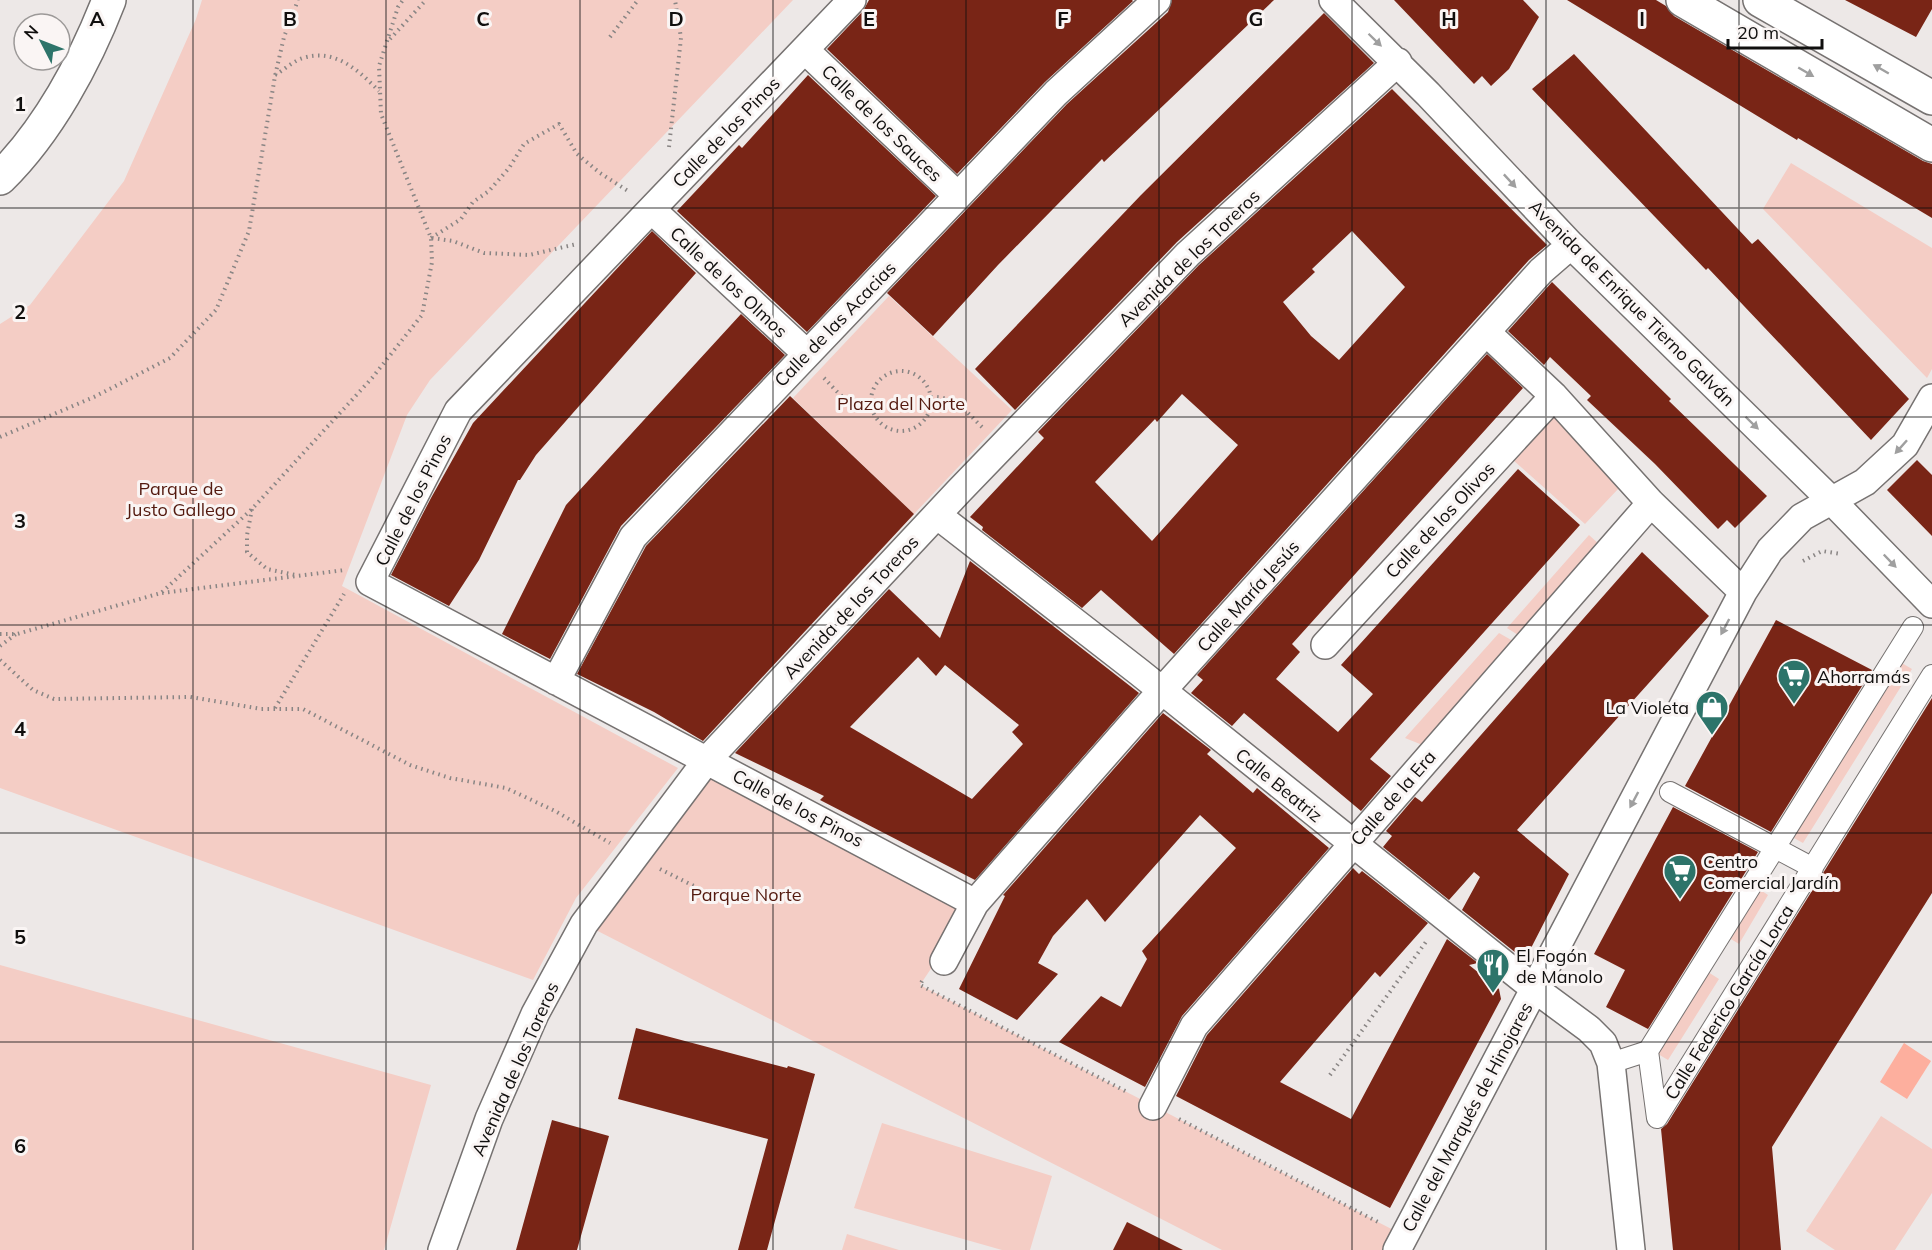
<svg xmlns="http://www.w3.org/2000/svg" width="1932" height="1250" viewBox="0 0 1932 1250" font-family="Mulish,sans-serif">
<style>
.green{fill:#f4cdc5}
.water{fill:#fdaf9e}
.building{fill:#792516;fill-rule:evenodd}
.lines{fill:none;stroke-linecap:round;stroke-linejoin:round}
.pedestrian-casing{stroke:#767271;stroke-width:22}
.minor-casing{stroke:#767271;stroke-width:30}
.tertiary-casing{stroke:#767271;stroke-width:36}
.primary-casing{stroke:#767271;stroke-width:36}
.path{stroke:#898584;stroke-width:4;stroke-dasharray:1.5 4.5;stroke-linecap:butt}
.pedestrian{stroke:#fff;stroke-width:20}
.minor{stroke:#fff;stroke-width:27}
.tertiary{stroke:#fff;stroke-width:33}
.primary{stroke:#fff;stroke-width:33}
.oneway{fill:#9f9f9f}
.grid{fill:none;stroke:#100f0e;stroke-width:1.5;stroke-opacity:0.55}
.labels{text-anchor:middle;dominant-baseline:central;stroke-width:6;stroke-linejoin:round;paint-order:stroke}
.street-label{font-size:18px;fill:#100f0e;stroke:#faf5f4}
.park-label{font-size:18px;fill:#53190e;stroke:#faf5f4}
.poi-label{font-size:18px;fill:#100f0e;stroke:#faf5f4;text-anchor:start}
.grid-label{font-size:20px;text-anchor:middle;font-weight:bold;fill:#100f0e;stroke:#faf5f4;stroke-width:6;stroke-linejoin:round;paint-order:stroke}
</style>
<rect width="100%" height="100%" fill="#ede8e7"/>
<path class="green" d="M 202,0 L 793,0 L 430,380 L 407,415 L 342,586 L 678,768 L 576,898 L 533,980 L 0,788 L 0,324 L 30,305 L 124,181 L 196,19 Z
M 1791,163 L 1932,248 L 1932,369 L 1927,378 L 1763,209 Z
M 889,296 L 1012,410 L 914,514 L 793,398 Z
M 1555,416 L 1619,488 L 1585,524 L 1513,460 Z
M 1589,535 L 1600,545 L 1518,635 L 1507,628 Z
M 1499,633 L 1513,641 L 1425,746 L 1405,738 Z
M 1900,662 L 1912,669 L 1803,843 L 1792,837 Z
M 707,760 L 975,903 L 920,985 L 1405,1236 L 1397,1250 L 1222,1250 L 584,924 Z
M 1756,887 L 1768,895 L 1739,944 L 1726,936 Z
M 0,965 L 431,1085 L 384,1250 L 0,1250 Z
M 1708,972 L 1719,979 L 1668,1060 L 1658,1054 Z
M 1881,1116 L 1932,1149 L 1932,1193 L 1895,1250 L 1835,1250 L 1806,1231 Z
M 882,1123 L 1052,1176 L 1030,1250 L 1002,1250 L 854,1208 Z
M 847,1234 L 899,1250 L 842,1250 Z"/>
<path class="water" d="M 1904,1043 L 1931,1061 L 1907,1099 L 1880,1082 Z"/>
<path class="building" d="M 869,0 L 1132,0 L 1133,1 L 1045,82 L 957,174 L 827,49 L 863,11 Z
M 1172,0 L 1274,0 L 1104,162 L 1102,159 L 998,265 L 933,336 L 887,293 L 1067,104 L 1168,12 Z
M 1394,0 L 1523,0 L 1539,17 L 1509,69 L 1491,86 L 1482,76 L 1474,84 Z
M 1567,0 L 1656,0 L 1666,6 L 1674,16 L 1923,161 L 1932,164 L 1932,218 L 1798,138 L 1797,140 Z
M 1845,0 L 1932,0 L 1932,9 L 1916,37 Z
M 1324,13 L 1374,63 L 1177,242 L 1015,410 L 975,369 L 1141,195 Z
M 1574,54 L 1752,244 L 1758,239 L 1909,399 L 1871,440 L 1708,268 L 1706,270 L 1532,89 Z
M 808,75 L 936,196 L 807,332 L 677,211 L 739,145 L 742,148 Z
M 1392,89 L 1547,245 L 1529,260 L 1174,654 L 1101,590 L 1082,608 L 982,530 L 983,527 L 970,517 L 1044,438 L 1038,432 L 1199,265 ZM 1352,231 L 1405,287 L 1339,360 L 1311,336 L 1283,302 L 1315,272 L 1312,269 ZM 1182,394 L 1238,445 L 1152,541 L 1095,482 L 1155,419 L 1157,422 Z
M 652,231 L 696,273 L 536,455 L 520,480 L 518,480 L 479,560 L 449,606 L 391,575 L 431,498 L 473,423 Z
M 1552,282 L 1671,399 L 1669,401 L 1767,496 L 1735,528 L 1727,520 L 1718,529 L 1655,464 L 1587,400 L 1591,396 L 1550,357 L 1544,365 L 1508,331 Z
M 741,314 L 785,355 L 621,526 L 550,659 L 502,634 L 566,505 Z
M 1487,354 L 1523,388 L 1292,644 L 1300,652 L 1276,679 L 1338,732 L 1373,694 L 1341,665 L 1518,469 L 1580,525 L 1370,759 L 1391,776 L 1361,811 L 1244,713 L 1232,726 L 1191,693 L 1203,680 L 1197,675 Z
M 790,396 L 914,514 L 703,741 L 654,712 L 577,674 L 646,546 Z
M 1917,460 L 1932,475 L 1932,536 L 1887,490 Z
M 1642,552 L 1709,616 L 1517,830 L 1569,874 L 1530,950 L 1516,953 L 1462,910 L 1480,877 L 1474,872 L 1449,900 L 1383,847 L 1392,836 L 1386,831 L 1415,797 L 1422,802 Z
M 970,561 L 1139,693 L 975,880 L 820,800 L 824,796 L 735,753 L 889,589 L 940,638 ZM 918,657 L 936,676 L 945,665 L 1019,725 L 1012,732 L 1023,744 L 972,799 L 850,727 Z
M 1776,620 L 1872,670 L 1771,832 L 1685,786 Z
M 1932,698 L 1932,893 L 1772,1147 L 1781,1250 L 1673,1250 L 1661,1129 L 1667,1124 Z
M 1163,713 L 1211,750 L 1207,754 L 1253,793 L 1257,788 L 1329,848 L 1182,1016 L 1145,1087 L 1059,1042 L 1101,996 L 1121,1007 L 1147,959 L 1142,951 L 1236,848 L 1200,815 L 1105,922 L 1087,899 L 1053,936 L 1038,963 L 1058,974 L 1017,1020 L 959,989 L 1005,896 L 1003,895 Z
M 1673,807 L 1758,852 L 1648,1029 L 1606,1007 L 1625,970 L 1594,954 Z
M 1353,868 L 1359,874 L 1362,871 L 1428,923 L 1380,977 L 1375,972 L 1280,1082 L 1351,1119 L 1447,939 L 1478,963 L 1469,965 L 1499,989 L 1501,999 L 1390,1208 L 1176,1096 L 1207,1035 Z
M 636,1028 L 787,1068 L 788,1066 L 815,1074 L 767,1250 L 738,1250 L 768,1139 L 618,1099 Z
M 552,1120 L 609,1136 L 577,1250 L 516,1250 Z
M 1127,1222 L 1183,1250 L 1113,1250 Z"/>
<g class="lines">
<g class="pedestrian-casing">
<path id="pedestrian" d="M 1670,792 L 1813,868
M 1648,1051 L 1657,1118 L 1932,675
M 1611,1063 L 1648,1051 L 1913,627"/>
</g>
<g class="minor-casing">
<path id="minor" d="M 852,0 L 458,411 L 370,582 L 975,903
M 1333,0 L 1428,94 L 1571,245 L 1833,502 L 1932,604
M 805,50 L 958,196
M 652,210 L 807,354
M 1486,332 L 1554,396 L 1651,503 L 1743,592
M 937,515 L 1139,672 L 1535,989 L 1589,1029 L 1603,1043 L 1611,1063 L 1631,1250
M 1325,645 L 1554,396
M 556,681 L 633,537 L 1056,93 L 1157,0
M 944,961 L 975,903 L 1141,714 L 1486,332 L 1541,271 L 1571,245
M 1153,1106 L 1194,1026 L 1651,503
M 442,1250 L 489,1119 L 535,1014 L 584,924 L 707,760 L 959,491 L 1188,254 L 1398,62
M 1397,1250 L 1743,592 L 1770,550 L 1802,517 L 1865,482 L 1905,445 L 1932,398"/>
</g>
<g class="tertiary-casing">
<path id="tertiary" d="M 1683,0 L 1932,145
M 1760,0 L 1932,98"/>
</g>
<g class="primary-casing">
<path id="primary" d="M 0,178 C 48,131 85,62 109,0"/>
</g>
<path class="path" d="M 610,37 L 638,0
M 390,39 L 426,0
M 275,75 C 284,70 293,61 303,58 C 335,48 358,70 379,91
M 669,147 L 681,38 L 675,0
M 431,238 L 461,219 L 473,202 L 489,191 L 509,168 L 524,144 L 559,124 L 577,154 L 600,173 L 628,191
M 432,238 L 453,241 L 484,253 L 529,255 L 577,244
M871 401a30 30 0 1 1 60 0a30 30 0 1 1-60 0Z
M 824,378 C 838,392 850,410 872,408
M 931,397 C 956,396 965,411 982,427
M 0,437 L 94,397 L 170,358 L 216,310 L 249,231 L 275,76 L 284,37 L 298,0
M 252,509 L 247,535 L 247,552 L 267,569 L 295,575
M 1803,561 L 1822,551 L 1841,554
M 162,593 L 345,570
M 0,634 L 17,634 L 161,593 L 252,509 L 372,378 L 422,315 L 432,262 L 431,238 L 381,114 L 379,66 L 398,7 L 403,0
M 0,646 L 16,634
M 0,660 L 33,690 L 54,699 L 190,697 L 261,709 L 303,709 L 410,765 L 450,778 L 506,788 L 555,811 L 610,843
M 275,708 L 344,594
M 660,869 L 702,890
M 922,981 L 920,985 L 1127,1092
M 1330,1075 L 1428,939
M 1179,1119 L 1380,1223"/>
<use href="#pedestrian" class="pedestrian"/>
<use href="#minor" class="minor"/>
<use href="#tertiary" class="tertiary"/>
<use href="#primary" class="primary"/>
</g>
<defs><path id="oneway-solid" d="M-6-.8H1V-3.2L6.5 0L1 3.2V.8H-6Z" transform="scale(1.5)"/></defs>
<g class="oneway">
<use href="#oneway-solid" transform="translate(1375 40) rotate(44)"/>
<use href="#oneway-solid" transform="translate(1881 69) rotate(-150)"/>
<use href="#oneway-solid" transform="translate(1806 72) rotate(30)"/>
<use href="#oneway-solid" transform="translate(1510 181) rotate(47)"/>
<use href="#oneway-solid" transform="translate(1752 423) rotate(44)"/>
<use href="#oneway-solid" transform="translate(1901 447) rotate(132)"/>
<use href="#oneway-solid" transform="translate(1890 561) rotate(46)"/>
<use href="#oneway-solid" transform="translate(1725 627) rotate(118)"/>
<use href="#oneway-solid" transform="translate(1634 800) rotate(118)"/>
</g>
<path class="grid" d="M 193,0 L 193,1250M 386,0 L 386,1250M 580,0 L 580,1250M 773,0 L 773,1250M 966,0 L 966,1250M 1159,0 L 1159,1250M 1352,0 L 1352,1250M 1546,0 L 1546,1250M 1739,0 L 1739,1250M 0,208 L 1932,208M 0,417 L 1932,417M 0,625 L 1932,625M 0,833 L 1932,833M 0,1042 L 1932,1042"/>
<defs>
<g id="supermarket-pin" transform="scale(1.725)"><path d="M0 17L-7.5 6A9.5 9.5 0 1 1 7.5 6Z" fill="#2d746a" stroke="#faf5f4"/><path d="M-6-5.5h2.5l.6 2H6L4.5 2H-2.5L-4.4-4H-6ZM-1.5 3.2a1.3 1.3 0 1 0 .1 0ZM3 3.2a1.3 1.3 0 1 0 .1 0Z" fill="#fff"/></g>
<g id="shop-pin" transform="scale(1.725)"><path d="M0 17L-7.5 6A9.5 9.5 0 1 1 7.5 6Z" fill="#2d746a" stroke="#faf5f4"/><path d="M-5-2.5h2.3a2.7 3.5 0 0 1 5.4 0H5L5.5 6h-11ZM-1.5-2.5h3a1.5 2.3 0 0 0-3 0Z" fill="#fff"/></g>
<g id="restaurant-pin" transform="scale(1.725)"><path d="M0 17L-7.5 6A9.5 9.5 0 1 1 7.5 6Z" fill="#2d746a" stroke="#faf5f4"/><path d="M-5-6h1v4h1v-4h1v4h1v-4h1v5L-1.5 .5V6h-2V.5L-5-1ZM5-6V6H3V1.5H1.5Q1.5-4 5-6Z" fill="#fff"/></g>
</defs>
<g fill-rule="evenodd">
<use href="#supermarket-pin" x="1794" y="676"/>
<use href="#shop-pin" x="1712" y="707"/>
<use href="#supermarket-pin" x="1680" y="871"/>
<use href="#restaurant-pin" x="1493" y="965"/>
</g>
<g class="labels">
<g class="street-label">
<text transform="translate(882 123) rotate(44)">Calle de los Sauces</text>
<text transform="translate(726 132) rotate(-46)">Calle de los Pinos</text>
<text transform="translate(1189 258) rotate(-44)">Avenida de los Toreros</text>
<text transform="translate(729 282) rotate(43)">Calle de los Olmos</text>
<text transform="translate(1632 303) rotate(45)">Avenida de Enrique Tierno Galván</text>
<text transform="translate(835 324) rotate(-46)">Calle de las Acacias</text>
<text transform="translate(413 500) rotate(-63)">Calle de los Pinos</text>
<text transform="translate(1440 520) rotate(-47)">Calle de los Olivos</text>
<text transform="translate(1248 596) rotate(-48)">Calle María Jesús</text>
<text transform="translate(851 607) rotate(-47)">Avenida de los Toreros</text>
<text transform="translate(1279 785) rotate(39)">Calle Beatriz</text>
<text transform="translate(1393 798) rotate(-49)">Calle de la Era</text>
<text transform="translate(798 808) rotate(28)">Calle de los Pinos</text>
<text transform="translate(1729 1002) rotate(-58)">Calle Federico García Lorca</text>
<text transform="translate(515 1069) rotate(-66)">Avenida de los Toreros</text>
<text transform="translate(1467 1117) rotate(-62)">Calle del Marqués de Hinojares</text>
</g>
<g class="park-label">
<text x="901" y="403">Plaza del Norte</text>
<text x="181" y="488">Parque de<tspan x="181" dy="21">Justo Gallego</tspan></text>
<text x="746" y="894">Parque Norte</text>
</g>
<g class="poi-label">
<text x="1817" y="676">Ahorramás</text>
<text x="1689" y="707" text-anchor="end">La Violeta</text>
<text x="1703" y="861">Centro<tspan x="1703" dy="21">Comercial Jardín</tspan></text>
<text x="1516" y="955">El Fogón<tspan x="1516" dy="21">de Manolo</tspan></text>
</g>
</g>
<g class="grid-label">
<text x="97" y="26">A</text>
<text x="290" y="26">B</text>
<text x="483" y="26">C</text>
<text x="676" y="26">D</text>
<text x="869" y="26">E</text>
<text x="1063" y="26">F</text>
<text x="1256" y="26">G</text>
<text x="1449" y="26">H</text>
<text x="1642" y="26">I</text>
<text x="20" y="111">1</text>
<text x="20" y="319">2</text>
<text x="20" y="528">3</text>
<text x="20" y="736">4</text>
<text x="20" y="944">5</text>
<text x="20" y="1153">6</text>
</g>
<g transform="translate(42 42) rotate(312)"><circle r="28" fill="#faf5f4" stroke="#9c9998" stroke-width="1.5"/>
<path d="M0-4.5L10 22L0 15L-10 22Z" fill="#2d746a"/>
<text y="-9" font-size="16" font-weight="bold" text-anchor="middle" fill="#100f0e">N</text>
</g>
<path d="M1728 39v9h94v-9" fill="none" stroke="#100f0e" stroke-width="3"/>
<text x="1737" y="39" font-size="18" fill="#100f0e" stroke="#faf5f4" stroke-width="4.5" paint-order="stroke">20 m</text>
</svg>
